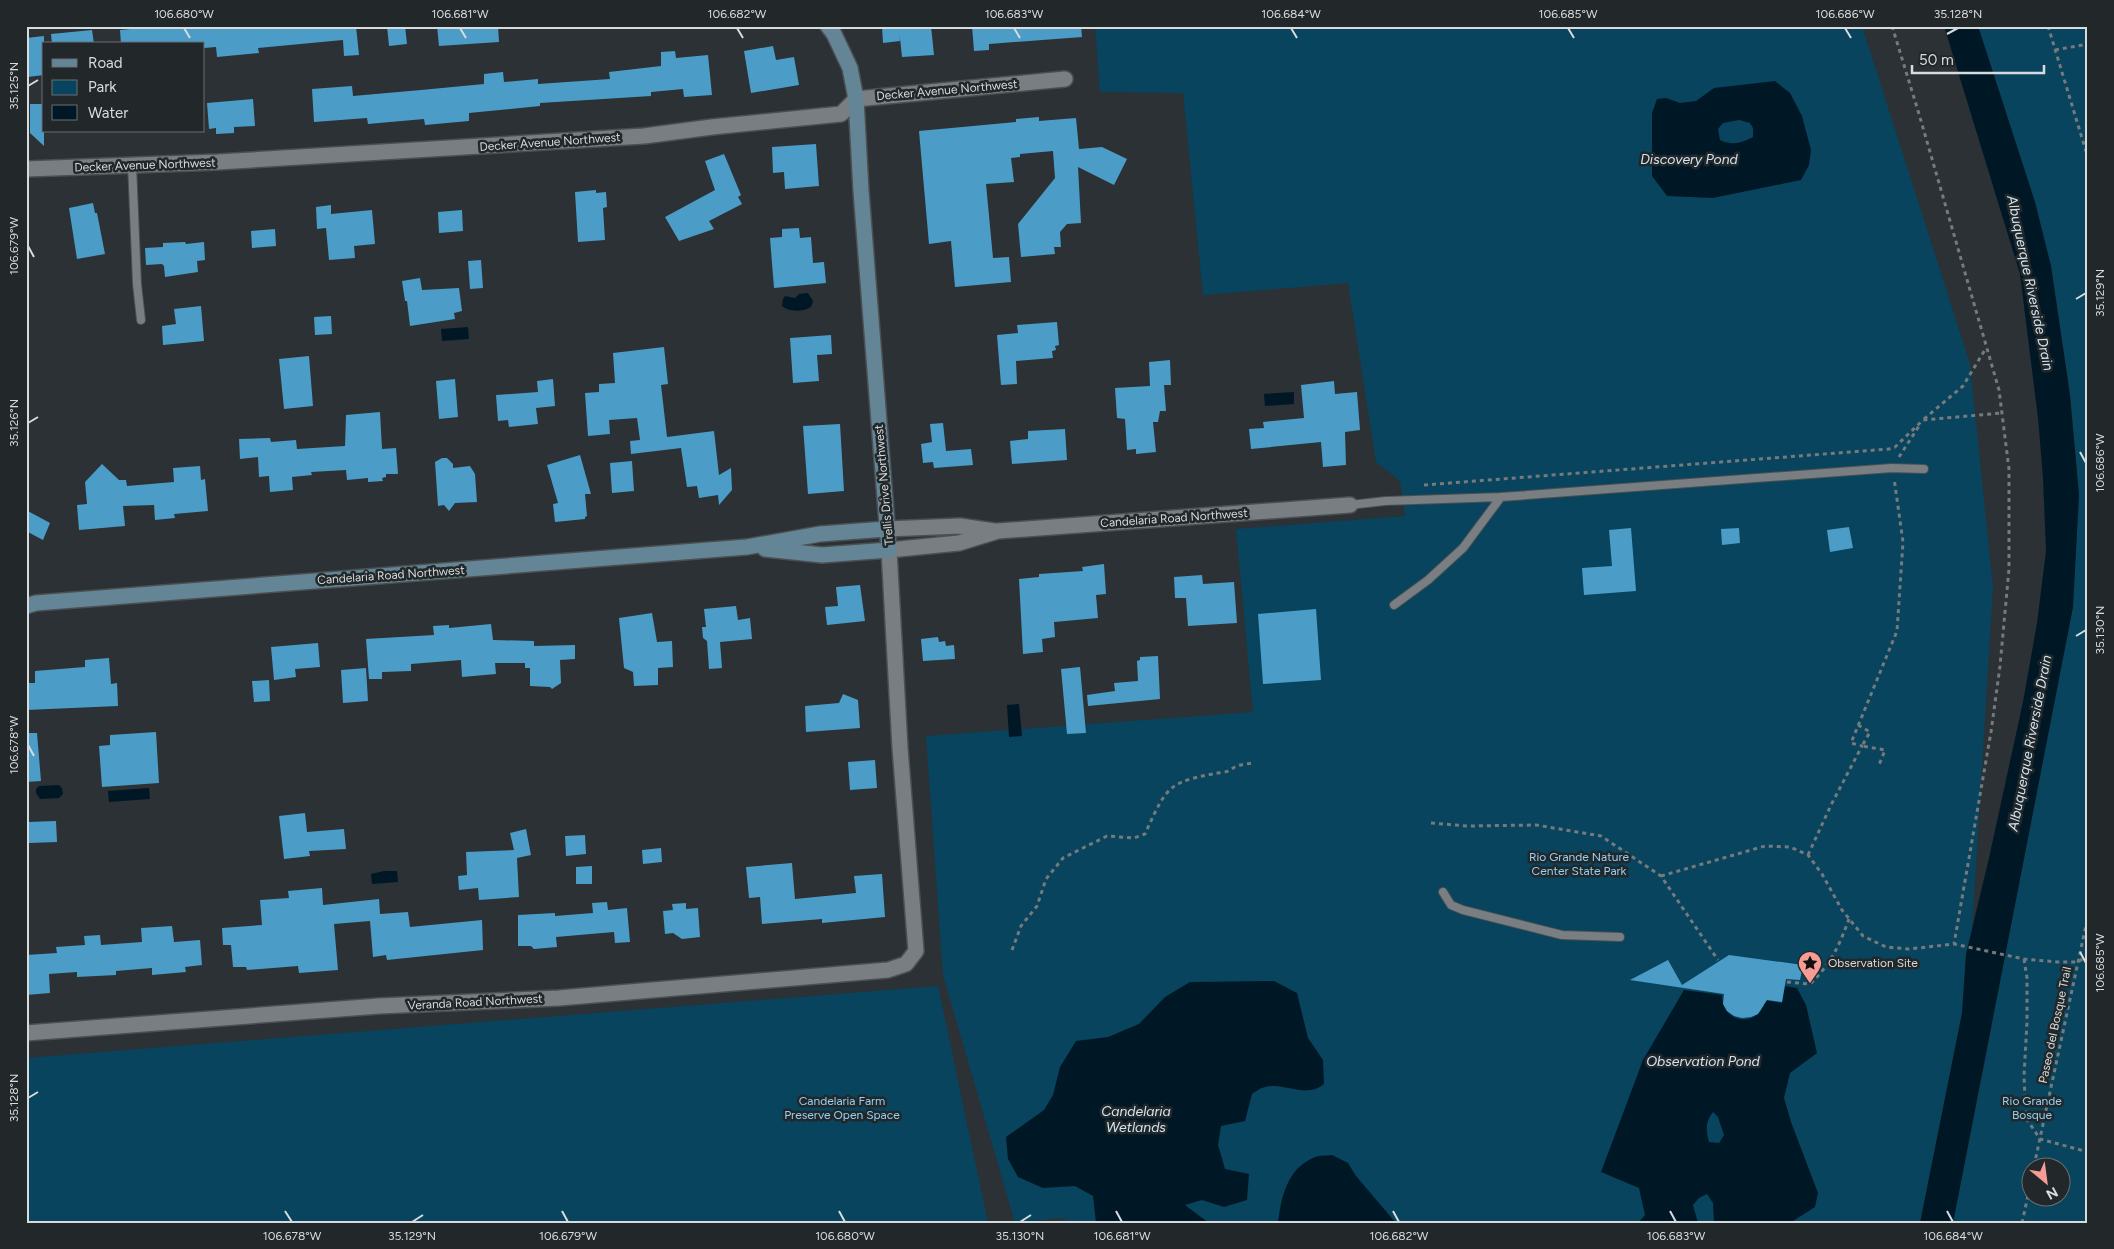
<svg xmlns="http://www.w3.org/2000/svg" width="2114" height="1249" viewBox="0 0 2114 1249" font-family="Figtree,sans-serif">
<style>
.green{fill:#08445e;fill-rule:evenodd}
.water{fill:#001825;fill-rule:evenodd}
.building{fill:#4b9dc8}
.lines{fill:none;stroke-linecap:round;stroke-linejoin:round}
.lane-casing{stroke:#4b4f51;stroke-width:10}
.street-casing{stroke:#4b4f51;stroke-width:18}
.secondary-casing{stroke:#4b4f51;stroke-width:18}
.path{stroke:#757a7d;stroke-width:3;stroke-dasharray:4 4;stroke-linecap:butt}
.lane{stroke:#787e82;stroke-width:8}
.street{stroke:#787e82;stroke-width:15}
.secondary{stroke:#648596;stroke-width:15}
.ticks{fill:none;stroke:#d7dbdd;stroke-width:2}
.labels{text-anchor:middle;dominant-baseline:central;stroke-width:5;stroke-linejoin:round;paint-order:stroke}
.street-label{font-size:12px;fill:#d7dbdd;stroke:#22272a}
.park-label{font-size:12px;fill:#93d0f3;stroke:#22272a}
.poi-label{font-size:12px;fill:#d7dbdd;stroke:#22272a;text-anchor:start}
.water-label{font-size:14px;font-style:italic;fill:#d2e6f2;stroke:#22272a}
.neatline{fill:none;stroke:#d7dbdd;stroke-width:2}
.ticks-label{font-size:12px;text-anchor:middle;fill:#d7dbdd}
</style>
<rect width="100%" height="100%" fill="#2b3134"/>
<path class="green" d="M 1095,26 L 1862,26 L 1970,364 L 1993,588 L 1972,931 L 1966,954 L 1962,1013 L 1920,1223 L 1054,1223 L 1071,1217 L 1015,1223 L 943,975 L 926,736 L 1253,712 L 1236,529 L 1405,516 L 1400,481 L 1376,462 L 1348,283 L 1203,295 L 1183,93 L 1100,92 Z
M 1978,26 L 2088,26 L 2088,1223 L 1953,1223 L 2073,607 L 2079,495 L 2070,395 L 2051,266 L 2035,202 ZM 2032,1166 L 2062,1166 L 2062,1196 L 2032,1196 Z
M 938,986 L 988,1223 L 26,1223 L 26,1058 Z"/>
<path class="water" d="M 1944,26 L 1978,26 L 2035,202 L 2051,266 L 2070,395 L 2079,495 L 2073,607 L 1953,1223 L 1920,1223 L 1962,1013 L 1966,954 L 1989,858 L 2023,702 L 2037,623 L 2046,551 L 2043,478 L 2038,418 L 2020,274 Z
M 1775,81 L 1790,93 L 1802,116 L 1811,150 L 1809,165 L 1801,180 L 1713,198 L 1667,196 L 1652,176 L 1652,113 L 1657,99 L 1666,98 L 1680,103 L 1696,101 L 1714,88 ZM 1739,120 L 1750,123 L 1753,128 L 1753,137 C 1742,143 1732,146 1720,140 L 1718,129 L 1723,123 Z
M 808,293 L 813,301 L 811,307 C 804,312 788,312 782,306 L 783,299 L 785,296 L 795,298 L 799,294 Z
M 468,327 L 469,339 L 442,341 L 441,329 Z
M 1294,392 L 1294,404 L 1265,406 L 1264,394 Z
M 1019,704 L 1022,736 L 1009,737 L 1007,705 Z
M 59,785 L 62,788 L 63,794 L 59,798 L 40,799 L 36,793 L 36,789 L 39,786 Z
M 149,788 L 150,799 L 109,802 L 108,791 Z
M 384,871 L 397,871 L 398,882 L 372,884 L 371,874 Z
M 1274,981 L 1297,993 L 1308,1038 L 1323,1060 L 1324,1084 C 1305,1100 1283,1080 1262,1088 C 1259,1089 1255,1092 1252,1094 L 1245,1121 L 1221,1126 L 1218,1145 L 1225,1169 L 1249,1174 L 1247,1200 L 1224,1207 L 1202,1200 L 1185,1205 L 1209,1223 L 1096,1223 L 1093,1196 L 1075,1186 L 1043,1188 L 1018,1177 L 1008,1159 L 1006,1137 L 1044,1110 L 1053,1095 L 1060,1067 L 1076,1041 L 1108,1037 L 1139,1024 L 1165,997 L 1190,982 Z
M 1785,986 L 1797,988 L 1806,1005 L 1817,1053 L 1790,1073 L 1784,1098 L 1791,1122 L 1818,1193 L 1815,1207 L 1790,1223 L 1714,1223 L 1713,1203 L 1707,1194 L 1699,1198 L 1693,1205 L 1698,1223 L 1638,1223 L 1645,1215 L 1639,1188 L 1601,1172 L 1643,1060 L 1684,990 L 1722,995 C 1721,1024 1760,1029 1765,1000 L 1782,1003 ZM 1713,1112 L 1718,1117 L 1724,1135 L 1719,1143 L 1709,1142 C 1706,1131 1705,1122 1713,1112 Z
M 1332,1155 L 1348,1163 L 1356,1176 L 1396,1223 L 1278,1223 C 1281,1198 1287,1169 1313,1158 C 1318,1155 1326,1156 1332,1155 Z"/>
<path class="building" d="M 163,26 L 356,26 L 359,55 L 344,56 L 343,40 L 258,48 L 259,53 L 217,57 L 216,47 L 204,48 L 204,44 L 121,44 L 120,30 Z
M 387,26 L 405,26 L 407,44 L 389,46 Z
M 437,26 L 498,26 L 499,42 L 439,46 Z
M 899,26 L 900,41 L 883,43 L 882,27 Z
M 931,26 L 934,55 L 902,57 L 899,29 Z
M 972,26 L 1081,26 L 1082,37 L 989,44 L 989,50 L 974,51 Z
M 92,30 L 94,44 L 52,44 L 51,34 Z
M 44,36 L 44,75 L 28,77 L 26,38 Z
M 773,46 L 776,60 L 794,57 L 799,85 L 751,93 L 744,51 Z
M 675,51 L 676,58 L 708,55 L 712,95 L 684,97 L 683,89 L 651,92 L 651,96 L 540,103 L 540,106 L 469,113 L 469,121 L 425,125 L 424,119 L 368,124 L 367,118 L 314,122 L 312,89 L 352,86 L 353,96 L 421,90 L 484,84 L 484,74 L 503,72 L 504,82 L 538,79 L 538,84 L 610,79 L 609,72 L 661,66 L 661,52 Z
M 253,99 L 255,126 L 234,127 L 234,133 L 216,134 L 216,128 L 209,129 L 207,103 Z
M 30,104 L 44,104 L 44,146 L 30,133 Z
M 1039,117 L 1039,121 L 1076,118 L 1079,149 L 1102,147 L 1127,159 L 1114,185 L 1078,167 L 1081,223 L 1067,224 L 1060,232 L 1061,247 L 1054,247 L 1055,254 L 1021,257 L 1018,224 L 1055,178 L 1053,151 L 1020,154 L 1020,157 L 1011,158 L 1014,182 L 986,184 L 993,258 L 1009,257 L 1011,282 L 955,287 L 951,241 L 929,244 L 919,131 L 1016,122 L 1016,119 Z
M 816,144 L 819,186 L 785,189 L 784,172 L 773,173 L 772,147 Z
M 724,154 L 741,195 L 738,197 L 742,204 L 709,221 L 714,229 L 679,241 L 665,217 L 715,190 L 705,161 Z
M 596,190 L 596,193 L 606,192 L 607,207 L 603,208 L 605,240 L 578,242 L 575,192 Z
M 93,203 L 95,213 L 97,213 L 105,254 L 77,259 L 69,208 Z
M 331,205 L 331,214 L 372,210 L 375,244 L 354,246 L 355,258 L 329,260 L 326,228 L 317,229 L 316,207 Z
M 462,210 L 463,231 L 439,233 L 438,212 Z
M 799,228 L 800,238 L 811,237 L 813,263 L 824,262 L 826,283 L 774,288 L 770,238 L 782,237 L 782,229 Z
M 275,229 L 276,246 L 252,248 L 251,231 Z
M 185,242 L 186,244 L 204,242 L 205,260 L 197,261 L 198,272 L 165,277 L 164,266 L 162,264 L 146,265 L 145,248 L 163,247 L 163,243 Z
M 481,260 L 483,288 L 470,289 L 468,261 Z
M 420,278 L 422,290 L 459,288 L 462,311 L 454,313 L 455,319 L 410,326 L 407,301 L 405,301 L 402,281 Z
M 201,306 L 204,341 L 163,345 L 162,326 L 176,324 L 174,309 Z
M 331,316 L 332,334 L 315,335 L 314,317 Z
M 1057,322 L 1059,345 L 1055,346 L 1056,350 L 1052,351 L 1053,358 L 1016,361 L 1017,384 L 1001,385 L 997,335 L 1018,333 L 1017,325 Z
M 831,335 L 832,354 L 817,355 L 819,381 L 793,383 L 790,338 Z
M 664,347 L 668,384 L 661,385 L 667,437 L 714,431 L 719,475 L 731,468 L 732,490 L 719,505 L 718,495 L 699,498 L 697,486 L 687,487 L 681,448 L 631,454 L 630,441 L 640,440 L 637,418 L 609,420 L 610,434 L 588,436 L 585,393 L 599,392 L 599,384 L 615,383 L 613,353 Z
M 309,356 L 313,406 L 284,409 L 279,359 Z
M 1170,360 L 1171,385 L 1164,385 L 1166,411 L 1160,411 L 1158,422 L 1153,422 L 1156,452 L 1136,454 L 1136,449 L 1127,450 L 1125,419 L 1117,418 L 1115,388 L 1150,386 L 1149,362 Z
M 455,379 L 458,417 L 439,419 L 436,381 Z
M 553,379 L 555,406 L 536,408 L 538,424 L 509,427 L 508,420 L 498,421 L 496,395 L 538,392 L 537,381 Z
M 1334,381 L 1335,394 L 1357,392 L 1360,430 L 1345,432 L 1346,465 L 1323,467 L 1321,442 L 1251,449 L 1249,429 L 1264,428 L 1263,422 L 1304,418 L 1301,385 Z
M 380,412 L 382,449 L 396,448 L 398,474 L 386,474 L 386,477 L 382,478 L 383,481 L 368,482 L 368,478 L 347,480 L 346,470 L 311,472 L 312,475 L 292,477 L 293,490 L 270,492 L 269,476 L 259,477 L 258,457 L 240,459 L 239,439 L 270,438 L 271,442 L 296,440 L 297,449 L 345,446 L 346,415 Z
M 943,423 L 946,451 L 971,449 L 973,465 L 934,468 L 933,462 L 923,463 L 921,444 L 932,442 L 930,424 Z
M 840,424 L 844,491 L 808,494 L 803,426 Z
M 1065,429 L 1067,460 L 1012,464 L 1010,441 L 1028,439 L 1028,431 Z
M 580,455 L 591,494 L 585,494 L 587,516 L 585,517 L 585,519 L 555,522 L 553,504 L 558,503 L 547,465 Z
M 442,458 L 447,458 L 453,464 L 453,468 L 470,466 L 475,474 L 477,502 L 455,503 L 449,511 L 444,505 L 438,506 L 435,462 Z
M 632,461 L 634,491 L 612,493 L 610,463 Z
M 102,464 L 119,480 L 126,480 L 127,486 L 174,482 L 173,468 L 200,466 L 201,480 L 205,479 L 208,511 L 174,514 L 175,518 L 155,520 L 154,505 L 123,506 L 125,526 L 79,530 L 77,505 L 87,504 L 85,482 Z
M 26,510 L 50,523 L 43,540 L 26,531 Z
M 1849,527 L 1853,548 L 1830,552 L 1827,530 Z
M 1631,528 L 1636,591 L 1584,595 L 1582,568 L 1612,566 L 1609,530 Z
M 1739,528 L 1740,543 L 1722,545 L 1721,529 Z
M 1104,564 L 1106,594 L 1096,595 L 1098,618 L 1054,622 L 1055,637 L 1042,639 L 1043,652 L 1023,654 L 1019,579 L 1039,577 L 1039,574 L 1083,571 L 1082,567 Z
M 1202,575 L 1203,584 L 1234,582 L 1237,623 L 1188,626 L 1186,598 L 1175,598 L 1174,577 Z
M 860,585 L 865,621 L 827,625 L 825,607 L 838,606 L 836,587 Z
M 736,606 L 738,620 L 750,618 L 752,639 L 720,642 L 722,668 L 709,669 L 707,641 L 703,638 L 702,627 L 706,627 L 704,609 Z
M 1316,609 L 1321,680 L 1263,684 L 1258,614 Z
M 652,613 L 657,642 L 672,641 L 673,667 L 658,668 L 658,685 L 634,686 L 633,672 L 624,668 L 619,618 Z
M 491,624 L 493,640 L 534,641 L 534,646 L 575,645 L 575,659 L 560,660 L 561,683 L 552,689 L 550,687 L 530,686 L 530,668 L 525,668 L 525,663 L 495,663 L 496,674 L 462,677 L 461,660 L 411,664 L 411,671 L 382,672 L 382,679 L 369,679 L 366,639 L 434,635 L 433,626 L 449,625 L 449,628 Z
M 938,637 L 939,642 L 945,641 L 946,646 L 954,645 L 955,659 L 923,661 L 921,639 Z
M 318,643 L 320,667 L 295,669 L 296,677 L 274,680 L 271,647 Z
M 1158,656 L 1160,699 L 1088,706 L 1087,695 L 1115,691 L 1114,683 L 1138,681 L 1137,661 L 1140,660 L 1140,657 Z
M 109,658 L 111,684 L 117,683 L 118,706 L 26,710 L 26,683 L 35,683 L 35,671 L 85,667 L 85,660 Z
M 1080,667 L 1086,733 L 1067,734 L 1061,669 Z
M 366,668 L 368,701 L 343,703 L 341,670 Z
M 269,680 L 270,701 L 254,702 L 252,681 Z
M 843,694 L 858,700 L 860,728 L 806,732 L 805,706 L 839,703 Z
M 156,732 L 159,783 L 102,787 L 99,746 L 110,745 L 110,735 Z
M 26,733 L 37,733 L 41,781 L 26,782 Z
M 875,760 L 877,788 L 850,790 L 848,762 Z
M 305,813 L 307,832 L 344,829 L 346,849 L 309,851 L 310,856 L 284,859 L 279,816 Z
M 56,821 L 57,842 L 29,843 L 28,822 Z
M 526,829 L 531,855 L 517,858 L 519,897 L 479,900 L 478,888 L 459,890 L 458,876 L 467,875 L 466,852 L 514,850 L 510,833 Z
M 585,835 L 586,854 L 566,856 L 565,836 Z
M 661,848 L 662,862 L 643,864 L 642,850 Z
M 792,863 L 795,899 L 856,893 L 854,876 L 882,874 L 885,917 L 822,923 L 822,919 L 762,924 L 760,897 L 749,898 L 746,867 Z
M 592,866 L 592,884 L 576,884 L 576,867 Z
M 322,888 L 323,905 L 379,899 L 380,914 L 408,912 L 410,927 L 482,920 L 483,950 L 387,960 L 386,955 L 373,957 L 370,921 L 334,924 L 338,970 L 299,973 L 298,966 L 247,970 L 246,967 L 233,967 L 231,945 L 223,945 L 222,928 L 262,925 L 260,900 L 289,898 L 288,891 Z
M 607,902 L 608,910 L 627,908 L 630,942 L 615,943 L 614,932 L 556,937 L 557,947 L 534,949 L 531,946 L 518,946 L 518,915 L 555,913 L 555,916 L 593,913 L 592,903 Z
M 686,903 L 686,909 L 698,908 L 700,937 L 682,939 L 673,933 L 665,934 L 663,911 L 673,910 L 672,904 Z
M 172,926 L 174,942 L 200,940 L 202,965 L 185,967 L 186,972 L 152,975 L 152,968 L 116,971 L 116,975 L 77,977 L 77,972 L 49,974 L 50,993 L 26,995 L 26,955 L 57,953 L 56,947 L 85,945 L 84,936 L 100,935 L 101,945 L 142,942 L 141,928 Z
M 1729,955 L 1803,965 L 1800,980 L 1786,979 L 1782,1002 L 1767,1000 L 1758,1014 L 1751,1017 L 1742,1018 L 1734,1016 L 1727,1011 L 1723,1004 L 1724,994 L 1630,980 L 1668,960 L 1682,985 Z"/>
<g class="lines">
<g class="lane-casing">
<path id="lane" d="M 132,164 L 137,284 L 141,320
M 1350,505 L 1385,501 L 1501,497 L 1892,468 L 1924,469
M 1394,605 L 1428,580 L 1463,548 L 1501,497
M 1443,892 L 1451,905 L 1463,910 L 1562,935 L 1620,937"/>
</g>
<g class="street-casing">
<path id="street" d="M 26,169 L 218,162 L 644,136 L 712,127 L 841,114 L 856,99 L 1065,79
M 886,529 L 960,526 L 994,531
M 26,1033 L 379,1006 L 559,998 L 888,970 L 906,964 L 916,951 L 900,748 L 889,550 L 959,543 L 998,531 L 1350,505"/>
</g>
<g class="secondary-casing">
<path id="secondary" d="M 765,549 L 822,555 L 889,550 L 861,191 L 856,99 L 850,68 L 834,34 L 828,26
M 26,606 L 36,603 L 747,547 L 820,534 L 886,529"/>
</g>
<path class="path" d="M 1892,26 L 1919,114 L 1999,390 L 2009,469 L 2009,569 L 2000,666 L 1991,732 L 1954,944
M 2048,26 L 2088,158
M 2055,50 L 2088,44
M 1924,419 L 1963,386 L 1986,348
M 1899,457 L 1919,426
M 1424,485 L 1889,449 L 1895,447 L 1923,420 L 2002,413
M 1858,725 L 1870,732 L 1862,746 L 1885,750 L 1879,765
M 1431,823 L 1467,826 L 1536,825 L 1601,836 L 1661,876 L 1718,960
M 1808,855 L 1831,805 L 1862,746 L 1851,743 L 1897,631 L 1903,542 L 1894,478
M 1661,876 L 1765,846 L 1790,847 L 1808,855 L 1822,874 L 1842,910 L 1863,936 L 1886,947 L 1909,949 L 1954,944 L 2024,959 L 2057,962 L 2078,962 L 2088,955
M 1012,950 L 1021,926 L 1037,906 L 1046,879 L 1063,858 L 1107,836 L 1134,838 L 1145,834 C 1168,783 1169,782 1223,772 C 1229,772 1232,768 1237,766 C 1242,764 1248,764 1253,763
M 2024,959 L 2027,978 L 2027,1022 L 2024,1076 L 2026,1118 L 2040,1139 L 2088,1152
M 1787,982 L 1810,984 C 1831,964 1839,946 1849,919
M 2034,1166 L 2088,916
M 2022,1223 L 2032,1177"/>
<use href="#lane" class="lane"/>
<use href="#street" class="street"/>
<use href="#secondary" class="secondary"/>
</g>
<path class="ticks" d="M 184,28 L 190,38M 460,28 L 466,38M 737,28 L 743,38M 1014,28 L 1020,38M 1291,28 L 1297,38M 1568,28 L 1574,38M 1845,28 L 1851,38M 1947,34 L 1958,28M 28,86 L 38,80M 28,246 L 34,257M 2076,299 L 2086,293M 28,423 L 38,417M 2080,452 L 2086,463M 2076,636 L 2086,630M 28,745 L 34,756M 2080,952 L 2086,963M 28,1098 L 38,1092M 285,1211 L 292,1222M 562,1211 L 568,1222M 839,1211 L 845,1222M 1116,1211 L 1122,1222M 1393,1211 L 1399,1222M 1670,1211 L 1676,1222M 1947,1211 L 1953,1222M 412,1222 L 423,1215M 1020,1222 L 1031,1215"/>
<defs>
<g id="sight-pin" transform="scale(1.25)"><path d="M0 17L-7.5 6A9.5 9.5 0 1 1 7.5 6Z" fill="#f59c95" stroke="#22272a"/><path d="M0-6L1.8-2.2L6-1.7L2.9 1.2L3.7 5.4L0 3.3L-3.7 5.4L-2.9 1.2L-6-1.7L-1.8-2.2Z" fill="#111"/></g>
</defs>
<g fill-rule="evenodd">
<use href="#sight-pin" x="1810" y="963"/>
</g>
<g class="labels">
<g class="street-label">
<text transform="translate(947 90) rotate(-5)">Decker Avenue Northwest</text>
<text transform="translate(550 142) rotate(-4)">Decker Avenue Northwest</text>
<text transform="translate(145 165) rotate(-2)">Decker Avenue Northwest</text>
<text transform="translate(884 485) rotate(-95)">Trellis Drive Northwest</text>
<text transform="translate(1174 518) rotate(-4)">Candelaria Road Northwest</text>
<text transform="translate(391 575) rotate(-4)">Candelaria Road Northwest</text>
<text transform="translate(475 1002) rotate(-3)">Veranda Road Northwest</text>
<text transform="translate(2055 1025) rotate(-78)">Paseo del Bosque Trail</text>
</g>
<g class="park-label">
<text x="1579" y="857">Rio Grande Nature<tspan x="1579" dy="14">Center State Park</tspan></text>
<text x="842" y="1101">Candelaria Farm<tspan x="842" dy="14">Preserve Open Space</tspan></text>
<text x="2032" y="1101">Rio Grande<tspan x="2032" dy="14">Bosque</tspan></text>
</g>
<g class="poi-label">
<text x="1828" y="963">Observation Site</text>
</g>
<g class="water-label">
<text x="1689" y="159">Discovery Pond</text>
<text transform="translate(2030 283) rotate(78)">Albuquerque Riverside Drain</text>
<text transform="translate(2030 743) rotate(-79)">Albuquerque Riverside Drain</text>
<text x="1703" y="1061">Observation Pond</text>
<text x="1136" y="1111">Candelaria<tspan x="1136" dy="16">Wetlands</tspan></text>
</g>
</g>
<rect width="2114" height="1249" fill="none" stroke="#22272a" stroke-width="55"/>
<rect x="42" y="42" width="162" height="90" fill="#22272a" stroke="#6a6f72"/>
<rect x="52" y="59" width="25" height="8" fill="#648596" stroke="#6a6f72"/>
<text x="88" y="68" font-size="15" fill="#d7dbdd">Road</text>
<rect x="52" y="80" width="25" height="15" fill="#08445e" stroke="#6a6f72"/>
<text x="88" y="92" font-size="15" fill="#d7dbdd">Park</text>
<rect x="52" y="105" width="25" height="15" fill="#001825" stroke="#6a6f72"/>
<text x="88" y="118" font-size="15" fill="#d7dbdd">Water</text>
<g transform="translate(2046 1182) rotate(151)"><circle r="24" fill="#22272a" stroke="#6a6f72"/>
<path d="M0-4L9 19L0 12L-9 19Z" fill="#f59c95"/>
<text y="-8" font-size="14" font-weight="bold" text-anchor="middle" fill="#d7dbdd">N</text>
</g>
<path d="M1912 65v8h132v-8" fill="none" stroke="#d7dbdd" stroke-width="2.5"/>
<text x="1919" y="65" font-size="15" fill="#d7dbdd" stroke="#22272a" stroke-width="4" paint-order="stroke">50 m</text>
<rect x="28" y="28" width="2058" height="1194" class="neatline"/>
<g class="ticks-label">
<text x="184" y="18">106.680°W</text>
<text x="460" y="18">106.681°W</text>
<text x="737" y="18">106.682°W</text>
<text x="1014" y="18">106.683°W</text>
<text x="1291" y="18">106.684°W</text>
<text x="1568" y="18">106.685°W</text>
<text x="1845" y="18">106.686°W</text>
<text x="1958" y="18">35.128°N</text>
<text transform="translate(14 86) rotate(-90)" y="4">35.125°N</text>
<text transform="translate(14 246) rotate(-90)" y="4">106.679°W</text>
<text transform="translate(2100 293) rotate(-90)" y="4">35.129°N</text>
<text transform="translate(14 423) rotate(-90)" y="4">35.126°N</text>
<text transform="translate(2100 463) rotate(-90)" y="4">106.686°W</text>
<text transform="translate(2100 630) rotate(-90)" y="4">35.130°N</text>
<text transform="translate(14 745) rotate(-90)" y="4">106.678°W</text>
<text transform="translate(2100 963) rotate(-90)" y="4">106.685°W</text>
<text transform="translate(14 1098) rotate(-90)" y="4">35.128°N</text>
<text x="292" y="1240">106.678°W</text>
<text x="412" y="1240">35.129°N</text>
<text x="568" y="1240">106.679°W</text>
<text x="845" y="1240">106.680°W</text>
<text x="1020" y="1240">35.130°N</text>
<text x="1122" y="1240">106.681°W</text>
<text x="1399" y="1240">106.682°W</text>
<text x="1676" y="1240">106.683°W</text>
<text x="1953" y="1240">106.684°W</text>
</g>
</svg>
